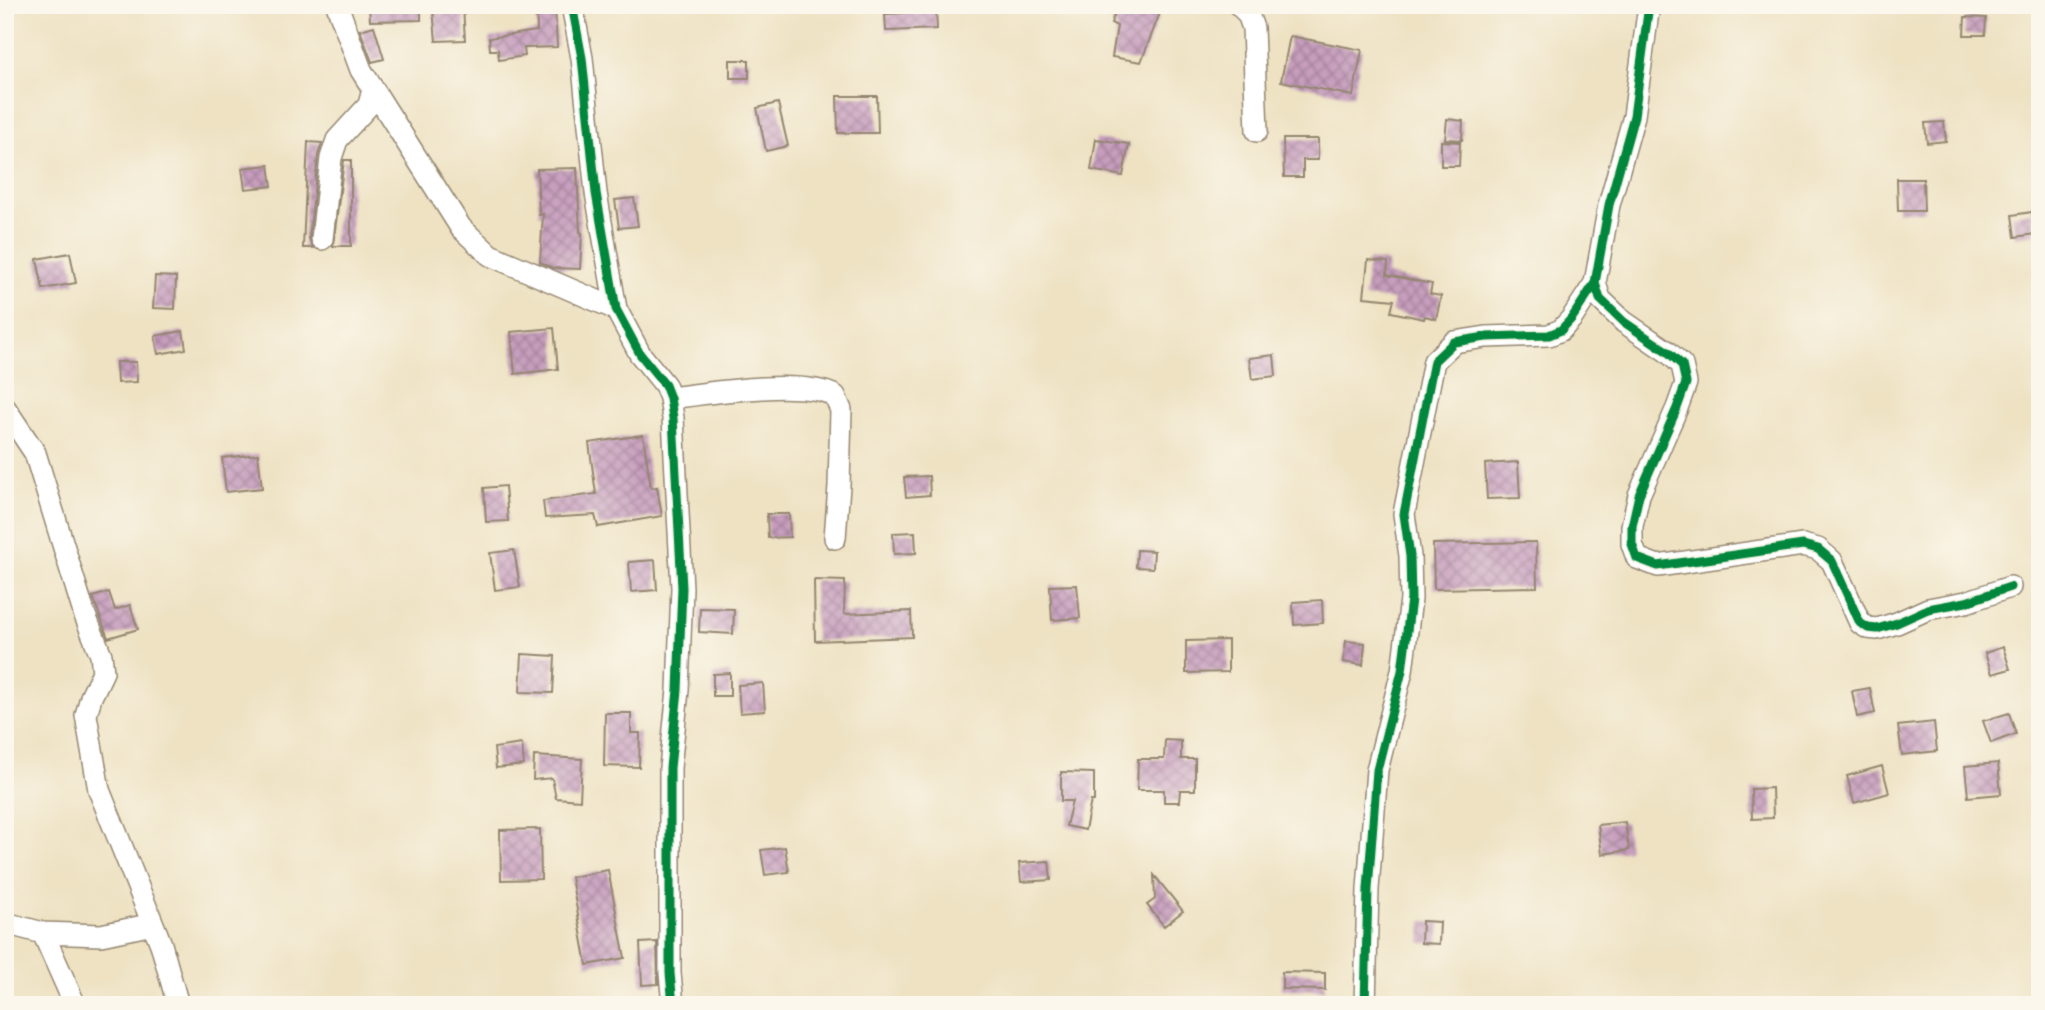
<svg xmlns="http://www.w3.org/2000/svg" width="2045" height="1010" viewBox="0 0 2045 1010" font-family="Mynerve,sans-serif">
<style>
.building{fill:url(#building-cross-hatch)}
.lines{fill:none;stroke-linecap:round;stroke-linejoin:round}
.minor-casing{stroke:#948670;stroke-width:24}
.minor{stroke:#fff;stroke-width:21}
.cycleway-casing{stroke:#fbf7ec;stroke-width:13}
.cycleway{stroke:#00873e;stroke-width:9}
</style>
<defs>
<pattern id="building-cross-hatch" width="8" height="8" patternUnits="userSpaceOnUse" patternTransform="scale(1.75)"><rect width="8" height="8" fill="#c79ebe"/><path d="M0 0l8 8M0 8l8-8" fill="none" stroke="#a3819a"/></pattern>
</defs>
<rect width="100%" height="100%" fill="#fbf7ec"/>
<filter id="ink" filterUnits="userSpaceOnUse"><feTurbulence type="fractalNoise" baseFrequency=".0143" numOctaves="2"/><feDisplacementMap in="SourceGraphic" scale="14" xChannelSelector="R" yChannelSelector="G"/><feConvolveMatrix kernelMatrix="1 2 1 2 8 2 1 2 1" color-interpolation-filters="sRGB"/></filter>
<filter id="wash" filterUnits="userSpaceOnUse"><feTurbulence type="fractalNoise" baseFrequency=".00686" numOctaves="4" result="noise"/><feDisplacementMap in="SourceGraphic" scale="28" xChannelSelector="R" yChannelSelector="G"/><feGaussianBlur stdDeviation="1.57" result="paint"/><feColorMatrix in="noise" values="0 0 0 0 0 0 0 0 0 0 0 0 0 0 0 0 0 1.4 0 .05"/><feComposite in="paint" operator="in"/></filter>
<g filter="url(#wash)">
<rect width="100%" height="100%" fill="#eee2c3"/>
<g id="blocks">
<path class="building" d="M 369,5 L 421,5 L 421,20 L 370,21 Z
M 536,5 L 555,5 L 557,47 L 524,48 L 525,56 L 499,60 L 498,50 L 490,50 L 489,38 L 537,31 Z
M 905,5 L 922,5 L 923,12 L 936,11 L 937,29 L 886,31 L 885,14 L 905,13 Z
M 1118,5 L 1163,5 L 1141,62 L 1112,57 L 1117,26 L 1111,23 Z
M 463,7 L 465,40 L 436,41 L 433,9 Z
M 1965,17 L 1986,18 L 1985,35 L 1964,35 Z
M 374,26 L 384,59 L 372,62 L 360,30 Z
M 1290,36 L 1362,50 L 1353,96 L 1281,81 Z
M 730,60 L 749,60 L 749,78 L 730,78 Z
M 837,96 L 877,96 L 878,133 L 838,133 Z
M 778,103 L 788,146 L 766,151 L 757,108 Z
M 1447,119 L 1463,121 L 1462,140 L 1445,139 Z
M 1944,122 L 1946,141 L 1927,143 L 1925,123 Z
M 1096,139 L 1129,144 L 1123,176 L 1091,170 Z
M 1283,139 L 1318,139 L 1318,160 L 1303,160 L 1303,177 L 1284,177 Z
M 1441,141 L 1460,142 L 1459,166 L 1441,166 Z
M 308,142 L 322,143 L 318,156 L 309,238 L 313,248 L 303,248 Z
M 344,160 L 351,160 L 351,246 L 333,246 Z
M 269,165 L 272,186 L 245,189 L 242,168 Z
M 577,168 L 580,232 L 582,233 L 580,269 L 553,268 L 540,262 L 543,214 L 539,215 L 537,169 Z
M 1897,179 L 1923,179 L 1924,211 L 1898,211 Z
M 634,198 L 638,226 L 619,228 L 615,200 Z
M 2032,212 L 2035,234 L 2015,237 L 2012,215 Z
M 70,253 L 76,283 L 43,289 L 37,259 Z
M 1368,260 L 1388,262 L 1387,275 L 1432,284 L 1430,294 L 1441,296 L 1436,319 L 1425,316 L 1424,319 L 1391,312 L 1394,300 L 1364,297 Z
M 155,276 L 176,277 L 175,309 L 153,308 Z
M 554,328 L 558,369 L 515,374 L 511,332 Z
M 183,331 L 186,349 L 158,354 L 155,336 Z
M 1274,355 L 1276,376 L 1252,379 L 1249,358 Z
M 116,362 L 136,362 L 137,382 L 117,383 Z
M 643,435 L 651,488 L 657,487 L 662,516 L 598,527 L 595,515 L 545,518 L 543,501 L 596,494 L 589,443 Z
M 258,454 L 262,488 L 226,492 L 222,458 Z
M 1518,462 L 1520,498 L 1487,499 L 1485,464 Z
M 929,476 L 930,495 L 906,497 L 904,477 Z
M 505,486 L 508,521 L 486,522 L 484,488 Z
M 767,514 L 789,514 L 790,537 L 768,538 Z
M 915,532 L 916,553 L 894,554 L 893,533 Z
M 1536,542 L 1537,587 L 1434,589 L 1433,544 Z
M 514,550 L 520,587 L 495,590 L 490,553 Z
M 1137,550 L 1154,551 L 1153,568 L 1136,567 Z
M 655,560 L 657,590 L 631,592 L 629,562 Z
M 814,580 L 845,581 L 844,614 L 911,611 L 912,637 L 815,641 Z
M 1077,585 L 1080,618 L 1052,620 L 1050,586 Z
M 109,592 L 115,610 L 130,605 L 138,629 L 108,638 L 93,597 Z
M 1322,600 L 1323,623 L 1294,625 L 1293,602 Z
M 700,608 L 734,609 L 733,634 L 699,632 Z
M 1228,640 L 1228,672 L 1186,673 L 1186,641 Z
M 1346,641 L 1365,643 L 1363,665 L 1343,662 Z
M 2003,647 L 2010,669 L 1992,674 L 1985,653 Z
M 522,654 L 555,656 L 553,693 L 520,692 Z
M 730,673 L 730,696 L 713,696 L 713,674 Z
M 763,683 L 765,711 L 740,713 L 738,685 Z
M 1870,688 L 1875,713 L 1857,717 L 1852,691 Z
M 605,713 L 631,713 L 631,733 L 640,733 L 639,767 L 604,766 Z
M 2009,713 L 2016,734 L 1991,743 L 1983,721 Z
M 1934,722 L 1937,751 L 1902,755 L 1898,726 Z
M 1165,740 L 1181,741 L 1181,759 L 1195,759 L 1195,790 L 1180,790 L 1179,802 L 1164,802 L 1164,790 L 1137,790 L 1138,759 L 1164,759 Z
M 522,744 L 524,765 L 496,768 L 494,748 Z
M 534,756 L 582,759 L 580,800 L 556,798 L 552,778 L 533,780 Z
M 1998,763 L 2001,794 L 1968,797 L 1965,766 Z
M 1882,766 L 1889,793 L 1854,803 L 1847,776 Z
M 1061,772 L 1094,773 L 1094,801 L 1091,801 L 1085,830 L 1066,826 L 1072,801 L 1061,801 Z
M 1772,788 L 1773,818 L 1752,819 L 1751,789 Z
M 1625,822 L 1629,850 L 1602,854 L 1598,825 Z
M 540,829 L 541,879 L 501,880 L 500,830 Z
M 785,847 L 789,872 L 765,875 L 761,850 Z
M 1049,861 L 1051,880 L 1021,882 L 1019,863 Z
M 608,870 L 625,958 L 587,965 L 571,877 Z
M 1154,875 L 1183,911 L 1164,926 L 1147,905 L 1155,899 Z
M 1422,921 L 1440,922 L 1439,944 L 1421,943 Z
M 657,942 L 658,984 L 642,985 L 640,943 Z
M 1282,972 L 1325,973 L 1325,990 L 1282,989 Z"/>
</g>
</g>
<g filter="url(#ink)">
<use href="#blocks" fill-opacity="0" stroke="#948670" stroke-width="2"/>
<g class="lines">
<g class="minor-casing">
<path id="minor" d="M 572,5 L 582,58 L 596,193 L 616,309 L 640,354 L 665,385 L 670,398 L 673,418 L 682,588 L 678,690 L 670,768 L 670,973 L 673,1005
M 1239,5 L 1248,14 L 1253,28 L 1257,131
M 1649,5 L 1634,116 L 1609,205 L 1595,283 L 1600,299 L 1624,322 L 1668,352 L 1682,365 L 1686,383 L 1677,408 L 1639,495 L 1632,526 L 1632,544 L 1637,558 L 1658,566 L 1803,545 L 1818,549 L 1832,561 L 1860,623 L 1868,628 L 1877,629 L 1897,623 L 1928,609 L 1966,602 L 2010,587
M 373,89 L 461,228 L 490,255 L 616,309
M 322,239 L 331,158 L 337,140 L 369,105 L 373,89 L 361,70 L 337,5
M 670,398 C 708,393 803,378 835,396 L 841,410 L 839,486 L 835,538
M 5,408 L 35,453 L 84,613 L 101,655 L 103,672 L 91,697 L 86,715 L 99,790 L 161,944 L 178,1005
M 5,923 L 43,933 L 101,935 L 153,924
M 43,933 L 75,1005
M 1365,1005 L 1368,889 L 1377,770 L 1402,671 L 1411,599 L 1410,556 L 1404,514 L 1434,361 L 1454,342 L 1486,337 L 1549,335 L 1561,330 L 1572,318 L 1595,283"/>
</g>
<use href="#minor" class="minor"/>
<g class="cycleway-casing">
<path id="cycleway" d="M 572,5 L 582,58 L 596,193 L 616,309 L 640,354 L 665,385 L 670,398 L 673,418 L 682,588 L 678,690 L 670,768 L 670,973 L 673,1005
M 1649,5 L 1634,116 L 1609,205 L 1595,283 L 1600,299 L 1624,322 L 1668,352 L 1682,365 L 1686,383 L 1677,408 L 1639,495 L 1632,526 L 1632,544 L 1637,558 L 1658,566 L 1803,545 L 1818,549 L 1832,561 L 1860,623 L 1868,628 L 1877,629 L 1897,623 L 1928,609 L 1966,602 L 2010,587
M 1365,1005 L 1368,889 L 1377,770 L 1402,671 L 1411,599 L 1410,556 L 1404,514 L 1434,361 L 1454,342 L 1486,337 L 1549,335 L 1561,330 L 1572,318 L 1595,283"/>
</g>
<use href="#cycleway" class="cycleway"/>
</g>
</g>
<rect width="2045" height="1010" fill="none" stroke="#fbf7ec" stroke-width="28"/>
</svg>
